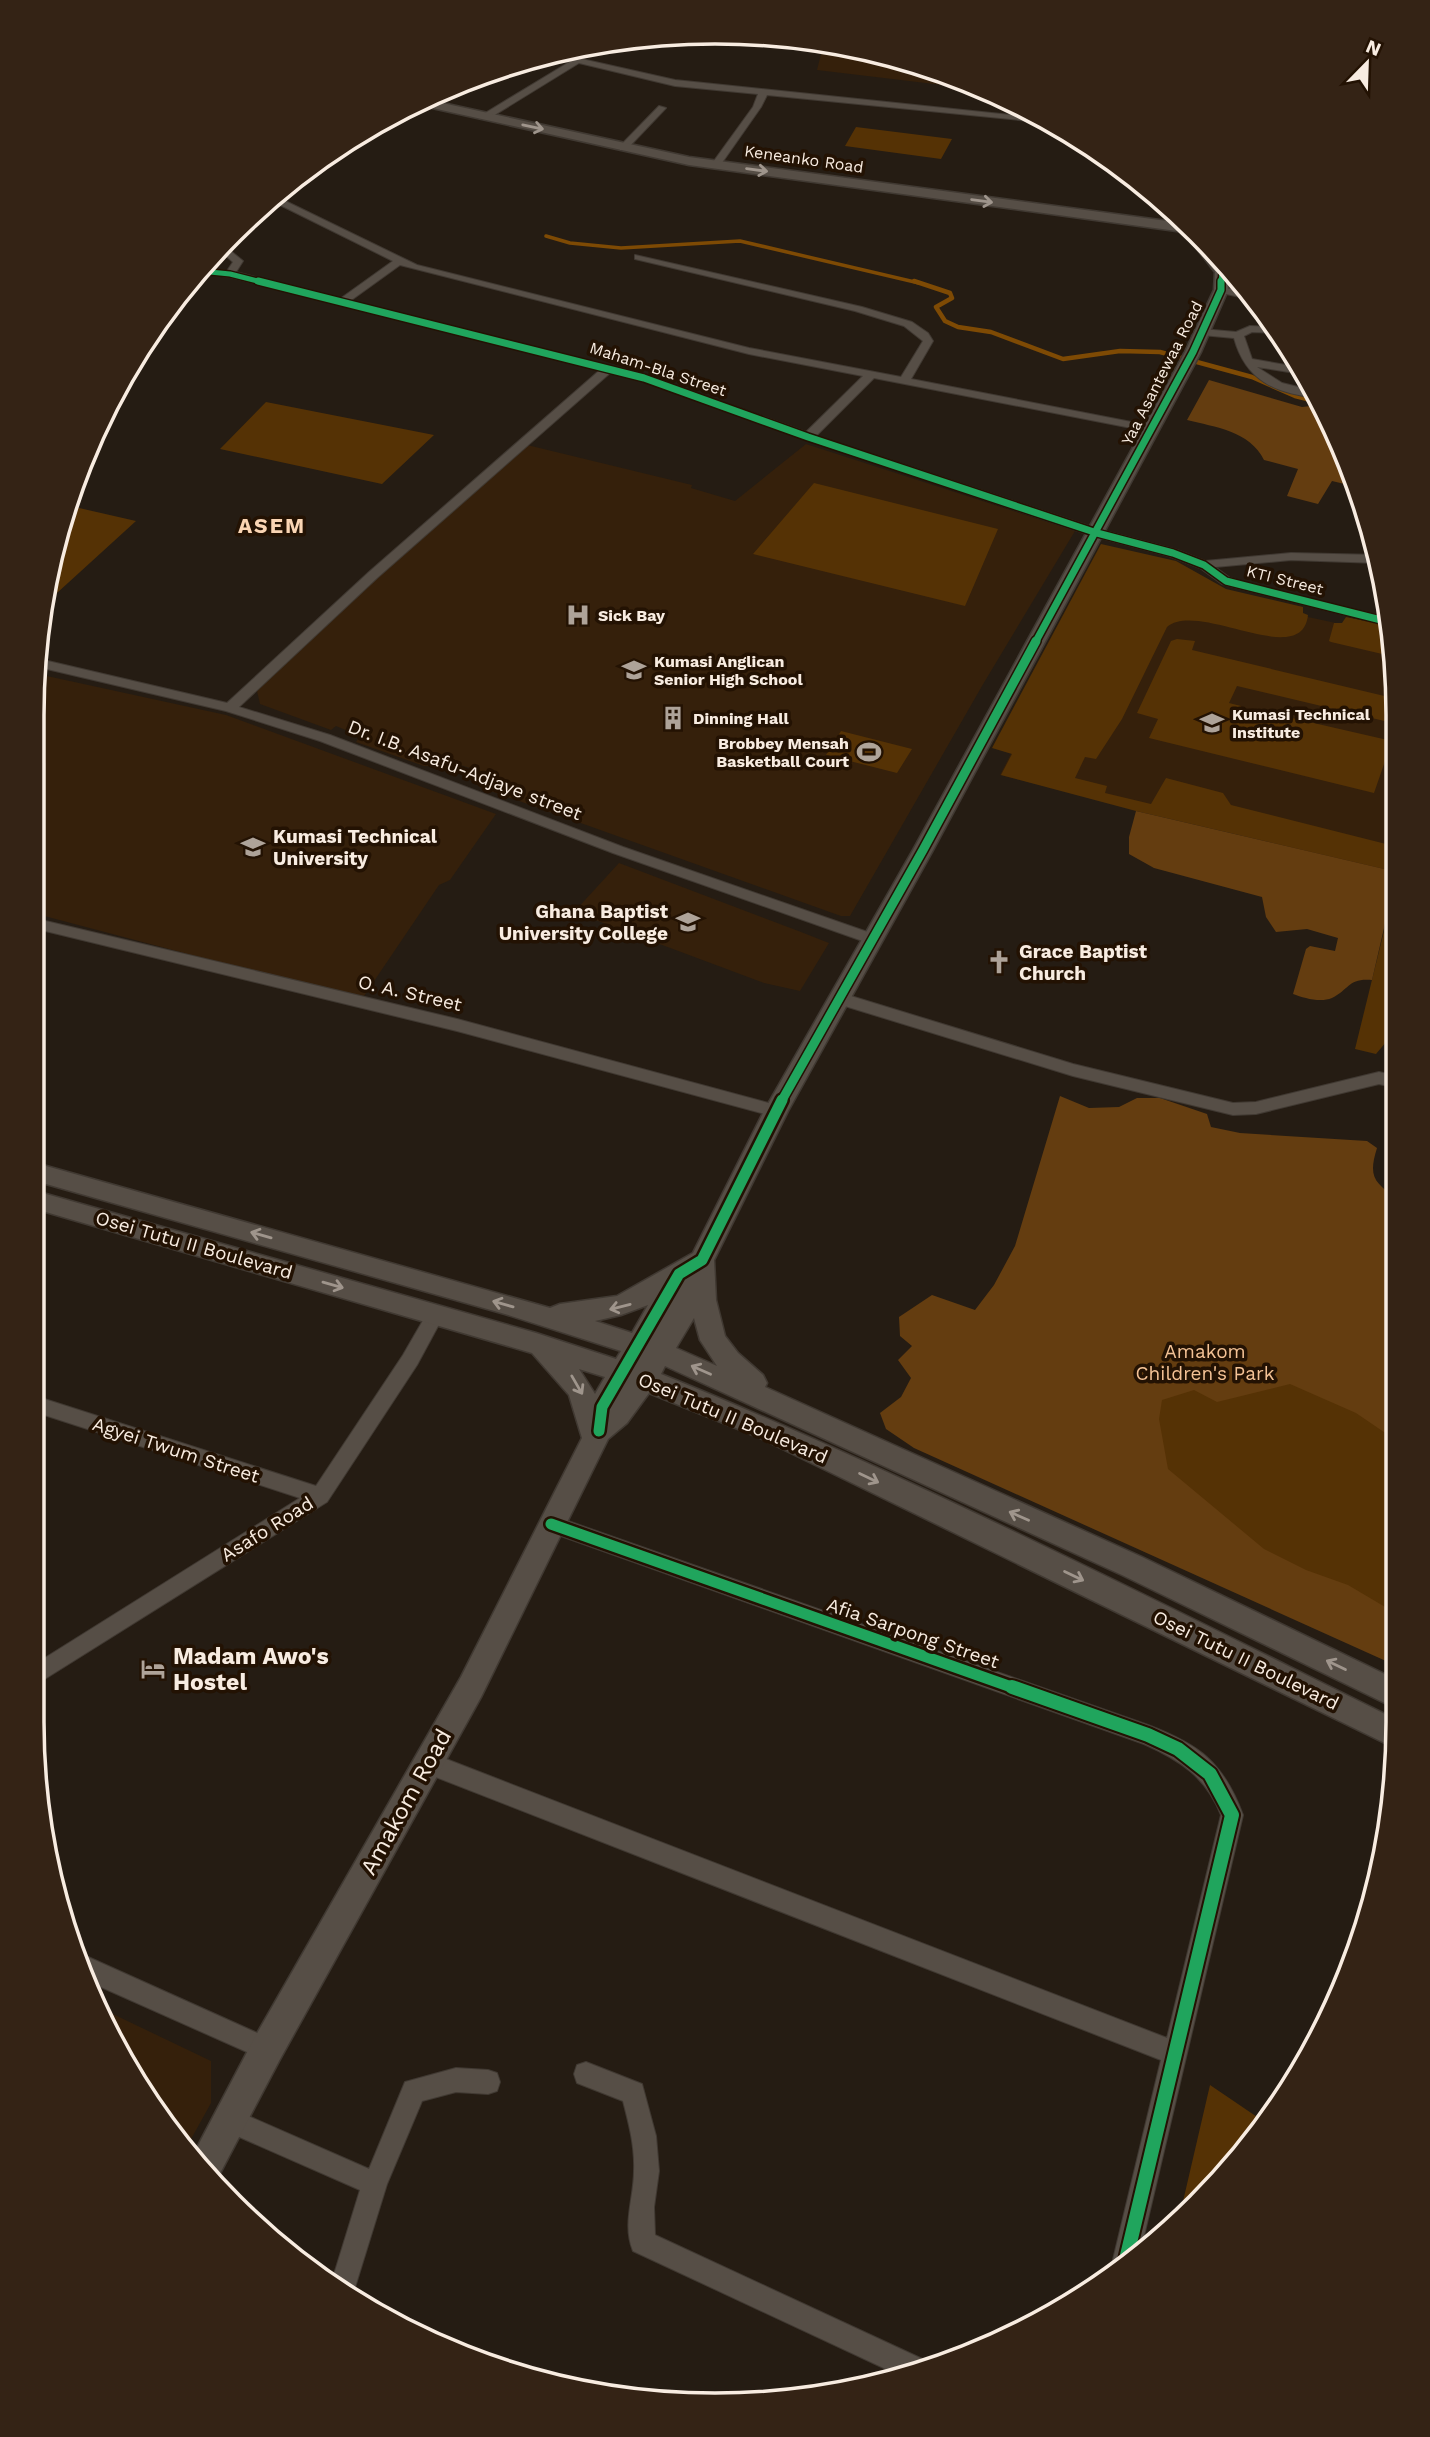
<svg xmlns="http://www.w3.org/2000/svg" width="1430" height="2437" viewBox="0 0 1430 2437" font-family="'Work Sans',sans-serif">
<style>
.built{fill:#35200b}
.green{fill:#553205}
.forest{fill:#643d10}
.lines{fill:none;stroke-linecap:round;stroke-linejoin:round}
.stream-far1{stroke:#7e4a04;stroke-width:3.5}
.stream{stroke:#7e4a04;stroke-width:4.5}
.street-casing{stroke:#403932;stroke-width:2}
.secondary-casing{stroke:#403932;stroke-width:3}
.street{fill:#564e46;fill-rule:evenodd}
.secondary{fill:#564e46;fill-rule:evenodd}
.cycleway-far4-casing{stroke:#231203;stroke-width:8}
.cycleway-far3-casing{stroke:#231203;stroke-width:10}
.cycleway-far2-casing{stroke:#231203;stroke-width:12}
.cycleway-far1-casing{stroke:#231203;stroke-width:16}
.cycleway-casing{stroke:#231203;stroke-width:18}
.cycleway-far4{stroke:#20a55d;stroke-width:5}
.cycleway-far3{stroke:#20a55d;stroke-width:7}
.cycleway-far2{stroke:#20a55d;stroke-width:9}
.cycleway-far1{stroke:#20a55d;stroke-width:11}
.cycleway{stroke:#20a55d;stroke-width:14}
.oneway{stroke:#9f958c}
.labels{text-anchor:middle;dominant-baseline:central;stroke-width:7;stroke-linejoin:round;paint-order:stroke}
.far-street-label{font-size:16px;fill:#f8ece1;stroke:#231203}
.far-poi-label{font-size:16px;font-weight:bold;fill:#f8ece1;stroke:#231203;text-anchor:start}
.street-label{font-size:19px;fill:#f8ece1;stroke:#231203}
.poi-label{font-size:19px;font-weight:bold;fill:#f8ece1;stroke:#231203;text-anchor:start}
.park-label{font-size:19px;fill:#f4c295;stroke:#231203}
.far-district-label{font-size:21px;font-weight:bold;letter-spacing:2px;fill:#fad5b4;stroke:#231203}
.near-poi-label{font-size:23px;font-weight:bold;fill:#f8ece1;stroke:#231203;text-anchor:start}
.near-street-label{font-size:23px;fill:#f8ece1;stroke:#231203}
.rim{fill:none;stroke:#f8ece1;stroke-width:3.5}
</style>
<rect width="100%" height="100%" fill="#251c13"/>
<path class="built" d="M 874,52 L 971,82 L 976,89 L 817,70 L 821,54 Z
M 523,444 L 692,485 L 691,488 L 735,501 L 806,444 L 1075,531 L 982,686 L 850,916 L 841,916 L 480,787 L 469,779 L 473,769 L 445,760 L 435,766 L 424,766 L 356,742 L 360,736 L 336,726 L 331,730 L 260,704 L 257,691 L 292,655 Z
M 1137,580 L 1391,635 L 1397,670 L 1397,874 L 1000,775 L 1096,589 Z
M 33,673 L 226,715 L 496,814 L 450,880 L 439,885 L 364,996 L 286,980 L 33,913 Z
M 619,863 L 801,932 L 829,943 L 800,991 L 764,983 L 574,912 Z
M 94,2005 L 211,2061 L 211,2103 L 185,2150 L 172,2138 L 102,2025 Z"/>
<path class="green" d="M 856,127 L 952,139 L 941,159 L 845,146 Z
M 266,402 L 434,435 L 382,484 L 220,449 Z
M 814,483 L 998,529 L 965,606 L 753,554 Z
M 66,505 L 136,521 L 46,603 Z
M 1101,544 L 1176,561 L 1226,589 L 1303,607 L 1303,613 L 1308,615 C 1302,671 1199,600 1167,627 L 1122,719 L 1096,759 L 1085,757 L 1075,778 L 1107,786 L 1105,793 L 1151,804 L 1166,778 L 1223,793 L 1231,805 L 1390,845 L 1397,855 L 1397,872 L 1136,811 L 1001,775 L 1012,754 L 992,748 Z
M 1346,617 L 1390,626 L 1395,657 L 1331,642 L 1329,641 L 1334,623 L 1342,623 Z
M 1177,639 L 1195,641 L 1192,650 L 1397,699 L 1397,724 L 1237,686 L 1229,703 L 1241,706 L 1240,713 L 1258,717 L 1261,711 L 1392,741 L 1374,793 L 1149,738 L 1158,719 L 1137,713 L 1171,641 Z
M 841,731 L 912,749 L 897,773 L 826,755 Z
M 1397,878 L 1397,1029 L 1376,1054 L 1355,1049 Z
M 1072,1125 L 1397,1224 L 1397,1658 L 931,1441 Z
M 1210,2085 L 1266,2123 L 1199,2205 L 1178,2223 Z"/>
<path class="forest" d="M 1209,380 L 1302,407 L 1320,405 L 1353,486 L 1332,481 L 1318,504 L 1287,496 L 1298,469 L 1264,460 C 1250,431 1215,427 1187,420 Z
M 1136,811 L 1397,872 L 1372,980 C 1348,978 1350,989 1332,998 C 1320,1003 1304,998 1293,994 L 1306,949 L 1310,946 L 1335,951 L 1338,938 L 1307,929 L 1276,932 L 1266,917 L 1262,897 L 1154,868 L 1129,854 L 1129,837 Z
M 1060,1096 L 1089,1108 L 1119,1107 L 1137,1098 L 1160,1098 L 1207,1114 L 1211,1127 L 1240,1133 L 1367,1141 L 1377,1148 C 1368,1177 1374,1182 1397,1199 L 1397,1208 L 1385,1227 L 1397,1230 L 1397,1441 L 1356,1413 L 1290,1384 L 1217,1402 L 1194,1390 L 1162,1400 L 1159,1419 L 1168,1469 L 1264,1549 L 1306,1570 L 1348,1585 L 1397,1614 L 1397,1666 L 914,1448 L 886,1429 L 880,1413 L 901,1397 L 911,1378 L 898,1360 L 912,1346 L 900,1336 L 899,1317 L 932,1295 L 975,1310 L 994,1285 L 1015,1246 Z"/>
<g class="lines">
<path class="stream-far1" d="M 546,236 L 570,243 L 621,248 L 740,241 L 919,283"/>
<path class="stream" d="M 914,281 L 950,293 L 952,298 L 936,307 L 945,321 L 958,327 L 991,332 L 1063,359 L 1120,351 L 1160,352 L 1252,377 L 1295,396 L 1319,402"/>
<g class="street-casing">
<path id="street" d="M 555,53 L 675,80 L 1040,118 L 1050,123 L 767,95 L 761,107 L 719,167 L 716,168 L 711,165 L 753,107 L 758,94 L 675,86 L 579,63 L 488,119 L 482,119 L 482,115 L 571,61 L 547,55 Z
M 659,106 L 666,108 L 626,150 L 620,150 L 620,146 Z
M 275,196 L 417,265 L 749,348 L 901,377 L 923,341 L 904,326 L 855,311 L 635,259 L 635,255 L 862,307 L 912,322 L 928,333 L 933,341 L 911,379 L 1152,426 L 1158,429 L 1152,432 L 874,378 L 816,436 L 1101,530 L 1177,550 L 1205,561 L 1291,553 L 1378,555 L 1379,563 L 1291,560 L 1215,567 L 1230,578 L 1249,584 L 1388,618 L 1390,626 L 1222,584 L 1200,568 L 1169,556 L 1093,536 L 804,439 L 640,380 L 610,373 L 377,578 L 239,707 L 330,735 L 623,847 L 879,936 L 882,940 L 874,945 L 613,853 L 320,741 L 226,711 L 34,666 L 35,658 L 227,703 L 369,572 L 600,370 L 230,277 L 197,273 L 202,268 L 227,271 L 233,262 L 218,249 L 222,244 L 243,261 L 236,272 L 340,299 L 393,261 L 270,200 ZM 400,265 L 749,354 L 863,376 L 806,432 L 648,376 L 350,301 Z
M 1221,287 L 1250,293 L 1254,300 L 1217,292 L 1216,290 Z
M 1250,326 L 1274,327 L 1278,333 L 1252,332 L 1244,336 L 1252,359 L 1303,368 L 1308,375 L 1257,367 L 1282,383 L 1314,391 L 1317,398 C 1275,393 1246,381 1234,338 L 1202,335 L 1197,332 L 1202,329 L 1236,332 Z
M 33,918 L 457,1019 L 776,1105 L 784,1111 L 776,1117 L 457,1031 L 33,928 Z
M 841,993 L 1073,1064 L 1233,1103 L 1256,1102 L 1379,1072 L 1397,1076 L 1397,1088 L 1379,1084 L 1256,1114 L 1233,1115 L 1073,1076 L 835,1003 L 833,999 L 835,995 Z
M 435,1308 L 441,1310 L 444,1315 L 417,1365 L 327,1502 L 32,1687 L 32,1666 L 300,1498 L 32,1411 L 32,1395 L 316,1486 L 403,1355 L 429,1310 Z
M 551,1515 L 1148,1725 C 1200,1745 1223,1762 1243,1815 L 1139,2257 L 1114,2275 L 1111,2268 L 1161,2060 L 428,1774 L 420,1770 L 417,1763 L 420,1756 L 428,1752 L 1167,2038 L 1221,1815 C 1206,1777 1180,1760 1144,1744 L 544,1530 L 541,1524 L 544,1518 Z
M 77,1952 L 275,2041 L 279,2049 L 275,2057 L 267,2061 L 83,1979 L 73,1954 Z
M 586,2062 L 642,2084 L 656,2136 L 659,2171 L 654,2207 L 655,2235 L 931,2363 L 934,2369 L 903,2377 L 633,2251 C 622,2224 634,2198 634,2171 C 635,2147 629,2124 623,2101 L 577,2083 L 574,2074 L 577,2065 Z
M 456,2068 L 488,2070 L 497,2073 L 500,2082 L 497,2091 L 488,2094 L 456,2092 L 422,2101 L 387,2184 L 352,2297 L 331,2284 L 360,2190 L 221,2129 L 218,2120 L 221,2111 L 230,2108 L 369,2169 L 405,2082 Z"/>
</g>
<g class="secondary-casing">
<path id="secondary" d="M 424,99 L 689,157 L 1182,223 L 1212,249 L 1229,272 L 1228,290 L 1201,352 L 933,850 L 788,1111 L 714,1260 L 716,1300 L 725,1336 L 738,1353 L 763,1375 L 767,1383 L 765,1387 L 1142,1557 L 1397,1680 L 1397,1709 L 1122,1575 L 665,1366 L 661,1374 C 912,1476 1154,1600 1397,1720 L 1397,1749 L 758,1437 L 649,1393 L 627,1423 L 608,1439 L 481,1697 L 279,2061 L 216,2181 L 192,2157 L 255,2037 L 461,1677 L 582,1438 L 569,1395 L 532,1353 L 32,1208 L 32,1190 L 536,1333 L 616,1359 L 621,1351 L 505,1314 L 32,1180 L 32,1162 L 550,1308 L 560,1304 L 617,1296 L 693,1253 L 764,1111 L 913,850 L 1185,352 L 1214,290 L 1215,272 L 1184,232 L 689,165 L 414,104 ZM 648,1305 L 632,1333 L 595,1321 L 621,1315 ZM 694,1318 L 700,1340 L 717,1366 L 676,1348 ZM 579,1369 L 605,1377 L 595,1394 Z"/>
</g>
<use href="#street" class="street"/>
<use href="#secondary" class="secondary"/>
<g class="cycleway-far4-casing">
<path id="cycleway-far4" d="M 1190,230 L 1222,272 L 1221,283
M 200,271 L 230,274 L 265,283"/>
</g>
<g class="cycleway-far3-casing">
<path id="cycleway-far3" d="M 258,281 L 644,378 L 808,437 L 1097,533 L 1173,553 L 1204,565 L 1226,581 L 1389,622
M 1035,643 L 1193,352 L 1221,290 L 1221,281"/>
</g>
<g class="cycleway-far2-casing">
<path id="cycleway-far2" d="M 781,1102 L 923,850 L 1036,641"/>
</g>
<g class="cycleway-far1-casing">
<path id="cycleway-far1" d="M 599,1431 L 602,1407 L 679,1274 L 702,1260 L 782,1100
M 551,1524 L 1017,1689"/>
</g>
<g class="cycleway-casing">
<path id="cycleway" d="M 1012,1687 L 1148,1735 L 1178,1749 L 1210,1774 L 1232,1815 L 1124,2268"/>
</g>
<use href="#cycleway-far4" class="cycleway-far4"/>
<use href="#cycleway-far3" class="cycleway-far3"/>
<use href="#cycleway-far2" class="cycleway-far2"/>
<use href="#cycleway-far1" class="cycleway-far1"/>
<use href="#cycleway" class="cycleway"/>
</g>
<defs><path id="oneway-shaft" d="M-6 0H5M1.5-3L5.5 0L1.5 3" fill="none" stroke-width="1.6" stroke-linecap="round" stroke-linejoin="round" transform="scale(1.75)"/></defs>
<g class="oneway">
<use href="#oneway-shaft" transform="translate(533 127) rotate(12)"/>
<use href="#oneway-shaft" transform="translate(757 170) rotate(8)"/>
<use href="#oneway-shaft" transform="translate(982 201) rotate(8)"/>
<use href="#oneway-shaft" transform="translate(261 1235) rotate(-164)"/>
<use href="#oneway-shaft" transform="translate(333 1285) rotate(16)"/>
<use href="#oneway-shaft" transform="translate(503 1304) rotate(-164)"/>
<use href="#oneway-shaft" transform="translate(620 1307) rotate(166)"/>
<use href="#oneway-shaft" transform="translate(701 1370) rotate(-156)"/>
<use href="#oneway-shaft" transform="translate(577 1385) rotate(60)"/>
<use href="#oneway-shaft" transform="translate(869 1478) rotate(26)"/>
<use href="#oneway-shaft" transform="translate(1019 1516) rotate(-156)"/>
<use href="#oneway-shaft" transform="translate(1074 1576) rotate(26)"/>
<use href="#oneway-shaft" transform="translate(1336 1665) rotate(-154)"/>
</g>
<defs>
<g id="hospital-bare" transform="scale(1.89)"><path d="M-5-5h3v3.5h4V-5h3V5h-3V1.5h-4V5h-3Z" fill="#aea399" stroke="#231203" stroke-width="2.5" paint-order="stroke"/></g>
<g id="school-bare" transform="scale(1.89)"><path d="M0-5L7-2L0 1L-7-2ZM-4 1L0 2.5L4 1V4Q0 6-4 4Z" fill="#aea399" stroke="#231203" stroke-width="2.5" paint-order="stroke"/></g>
<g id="building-bare" transform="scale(1.89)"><path d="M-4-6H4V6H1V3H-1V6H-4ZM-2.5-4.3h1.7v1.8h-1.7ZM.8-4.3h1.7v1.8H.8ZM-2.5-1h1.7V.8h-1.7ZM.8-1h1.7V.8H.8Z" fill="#aea399" stroke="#231203" stroke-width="2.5" paint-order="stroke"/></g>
<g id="stadium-bare" transform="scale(1.89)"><path d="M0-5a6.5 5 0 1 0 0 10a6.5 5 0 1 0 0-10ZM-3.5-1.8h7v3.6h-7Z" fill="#aea399" stroke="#231203" stroke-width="2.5" paint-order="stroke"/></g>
<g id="university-bare" transform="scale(1.89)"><path d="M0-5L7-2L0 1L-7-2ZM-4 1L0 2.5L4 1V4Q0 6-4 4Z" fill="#aea399" stroke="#231203" stroke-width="2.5" paint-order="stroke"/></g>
<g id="church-bare" transform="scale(1.89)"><path d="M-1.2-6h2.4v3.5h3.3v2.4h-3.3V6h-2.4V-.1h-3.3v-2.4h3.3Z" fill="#aea399" stroke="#231203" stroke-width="2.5" paint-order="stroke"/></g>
<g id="hotel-bare" transform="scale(1.89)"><path d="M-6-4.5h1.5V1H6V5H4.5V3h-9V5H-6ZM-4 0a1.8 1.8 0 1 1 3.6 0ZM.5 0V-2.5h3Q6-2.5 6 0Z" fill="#aea399" stroke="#231203" stroke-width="2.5" paint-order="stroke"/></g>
</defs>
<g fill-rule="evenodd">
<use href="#hospital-bare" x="578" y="615"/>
<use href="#school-bare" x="634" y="670"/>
<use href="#building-bare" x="673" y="718"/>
<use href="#school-bare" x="1212" y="723"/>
<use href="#stadium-bare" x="869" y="752"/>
<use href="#university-bare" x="253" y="847"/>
<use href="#university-bare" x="688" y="922"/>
<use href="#church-bare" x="999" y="962"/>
<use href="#hotel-bare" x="153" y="1669"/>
</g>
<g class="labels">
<g class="far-street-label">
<text transform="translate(804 159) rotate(8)">Keneanko Road</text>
<text transform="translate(658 369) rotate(18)">Maham-Bla Street</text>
<text transform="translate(1162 373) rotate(-63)">Yaa Asantewaa Road</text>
<text transform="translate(1285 580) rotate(14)">KTI Street</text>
</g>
<g class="far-poi-label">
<text x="598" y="615">Sick Bay</text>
<text x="654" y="661">Kumasi Anglican<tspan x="654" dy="18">Senior High School</tspan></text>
<text x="1232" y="714">Kumasi Technical<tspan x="1232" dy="18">Institute</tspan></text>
<text x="693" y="718">Dinning Hall</text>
<text x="849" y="743" text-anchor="end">Brobbey Mensah<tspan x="849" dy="18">Basketball Court</tspan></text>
</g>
<g class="street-label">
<text transform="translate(465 770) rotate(21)">Dr. I.B. Asafu-Adjaye street</text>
<text transform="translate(410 993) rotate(13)">O. A. Street</text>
<text transform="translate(194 1245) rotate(16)">Osei Tutu II Boulevard</text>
<text transform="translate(733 1418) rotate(23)">Osei Tutu II Boulevard</text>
<text transform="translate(176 1450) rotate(18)">Agyei Twum Street</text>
<text transform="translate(267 1529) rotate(-32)">Asafo Road</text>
<text transform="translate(913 1633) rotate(19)">Afia Sarpong Street</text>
<text transform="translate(1246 1660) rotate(26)">Osei Tutu II Boulevard</text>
</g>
<g class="poi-label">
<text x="273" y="836">Kumasi Technical<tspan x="273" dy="22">University</tspan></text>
<text x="668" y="911" text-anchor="end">Ghana Baptist<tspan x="668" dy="22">University College</tspan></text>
<text x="1019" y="951">Grace Baptist<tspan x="1019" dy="22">Church</tspan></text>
</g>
<g class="park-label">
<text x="1205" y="1351">Amakom<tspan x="1205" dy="22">Children's Park</tspan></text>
</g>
<g class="far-district-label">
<text x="272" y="525">ASEM</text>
</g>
<g class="near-poi-label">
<text x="173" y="1656">Madam Awo's<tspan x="173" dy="26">Hostel</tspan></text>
</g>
<g class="near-street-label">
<text transform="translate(406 1802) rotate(-61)">Amakom Road</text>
</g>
</g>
<path d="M0 0H1430V2437H0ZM715 44H715A671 671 0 0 1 1386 715V1722A671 671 0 0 1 715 2393H715A671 671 0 0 1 44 1722V715A671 671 0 0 1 715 44Z" fill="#342315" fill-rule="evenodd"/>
<path class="rim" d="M715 44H715A671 671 0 0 1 1386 715V1722A671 671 0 0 1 715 2393H715A671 671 0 0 1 44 1722V715A671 671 0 0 1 715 44Z"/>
<g transform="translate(1367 63) rotate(23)" stroke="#231203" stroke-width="5" paint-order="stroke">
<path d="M0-5L12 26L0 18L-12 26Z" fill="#f8ece1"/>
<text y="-10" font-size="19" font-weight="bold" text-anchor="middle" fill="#f8ece1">N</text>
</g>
</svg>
